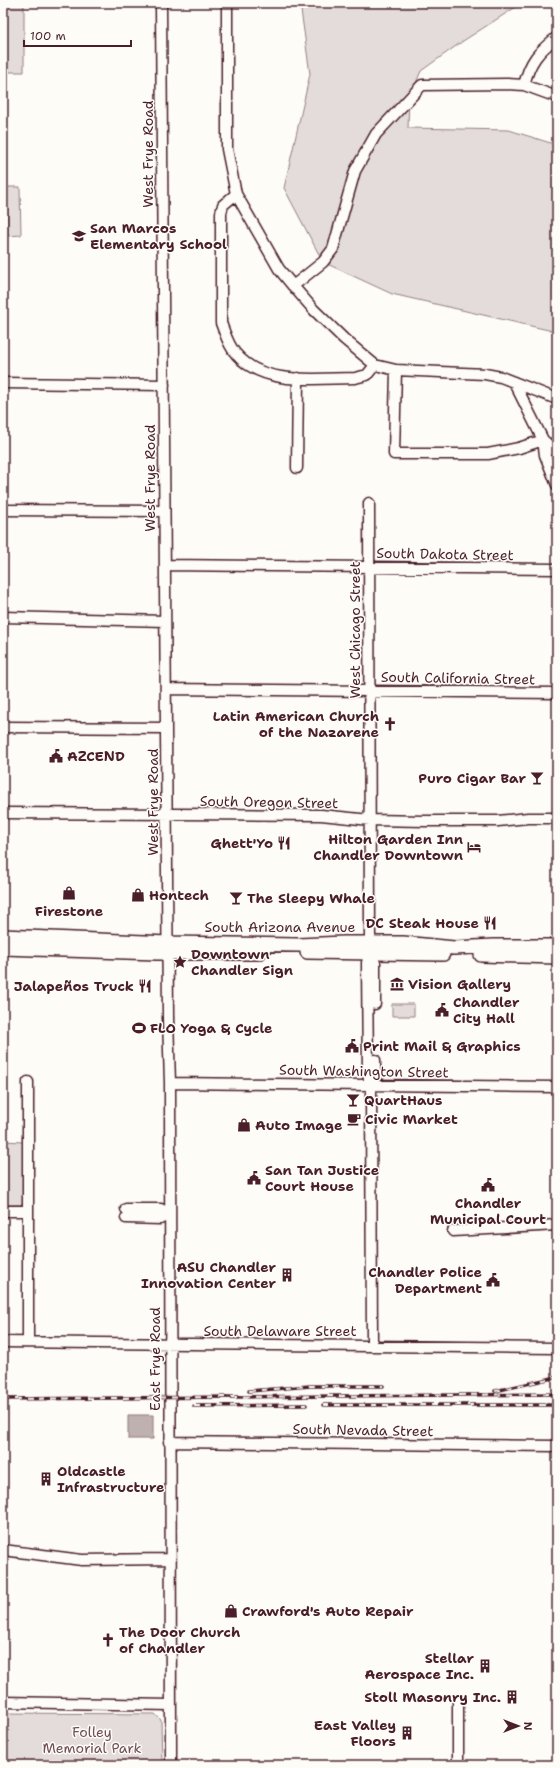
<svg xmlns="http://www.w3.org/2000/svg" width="560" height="1768" viewBox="0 0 560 1768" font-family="'Shantell Sans',sans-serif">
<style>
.green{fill:#e3dcda;stroke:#967e82}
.water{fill:#c0b1b1;stroke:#91777b}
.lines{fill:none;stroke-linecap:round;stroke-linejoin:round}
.minor-casing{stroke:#4a1f2b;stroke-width:13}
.major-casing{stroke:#4a1f2b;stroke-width:16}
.minor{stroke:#fdfcf7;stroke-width:10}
.major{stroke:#fdfcf7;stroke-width:13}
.rail-casing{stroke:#4a1f2b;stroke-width:3.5}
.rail{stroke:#fdfcf7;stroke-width:2;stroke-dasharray:6;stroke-linecap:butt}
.labels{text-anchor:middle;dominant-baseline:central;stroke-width:3;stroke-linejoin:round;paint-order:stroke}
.street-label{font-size:14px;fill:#4a1f2b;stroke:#fdfcf7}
.poi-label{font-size:14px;font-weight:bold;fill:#4a1f2b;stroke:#fdfcf7;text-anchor:start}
.park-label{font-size:14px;fill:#704e57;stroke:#fdfcf7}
</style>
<rect width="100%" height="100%" fill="#fdfcf7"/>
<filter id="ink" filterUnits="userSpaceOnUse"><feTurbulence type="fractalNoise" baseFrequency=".025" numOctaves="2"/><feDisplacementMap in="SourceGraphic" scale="8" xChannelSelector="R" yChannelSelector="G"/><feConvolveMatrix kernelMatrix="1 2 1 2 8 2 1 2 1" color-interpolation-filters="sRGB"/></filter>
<g filter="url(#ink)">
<path class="green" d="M 3,3 L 24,3 L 24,72 L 3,72 Z
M 300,3 L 522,3 L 463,41 L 421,71 L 409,99 L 408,128 L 509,130 L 557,145 L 557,332 L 392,294 L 323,262 L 284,188 L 310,74 Z
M 7,187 L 20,187 L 21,235 L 8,236 Z
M 392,1004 L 414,1004 L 414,1016 L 392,1016 Z
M 3,1141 L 23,1142 L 23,1202 L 20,1205 L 3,1205 Z
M 3,1713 L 155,1714 L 161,1720 L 162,1765 L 3,1765 Z"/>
<path class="water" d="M 128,1415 L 153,1415 L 153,1439 L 128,1439 Z"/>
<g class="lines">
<g class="minor-casing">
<path id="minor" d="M 161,3 L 168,1018 L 170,1083 L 171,1765
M 227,3 L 227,149 L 236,194 L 279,269 L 293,286 L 314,310 L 344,339 L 375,365 L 396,370 L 485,374 L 501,377 L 557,399
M 524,85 C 530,61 538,52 557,37
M 236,194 L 223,205 L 221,213 L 221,323 C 225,333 228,345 236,354 C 264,387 317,378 355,378 L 367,375 L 375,365
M 293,286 L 323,262 L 333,249 L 355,171 L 376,134 L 422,85 L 507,84 L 524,85 L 557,97
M 396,370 L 394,454 L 488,454 L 519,448 L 543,440
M 514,382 L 543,440 L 557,453
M 3,383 L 164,385
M 543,440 L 545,455 L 557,485
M 297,468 L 298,378
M 369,503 L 370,948 L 367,963 L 368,1075 L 371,1086
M 3,510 L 164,511
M 165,565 L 557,569
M 3,617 L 165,621
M 166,689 L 557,693
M 3,727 L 166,728
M 3,813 L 321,815 L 370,820 L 426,821 L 498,821 L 528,818 L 557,818
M 370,953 L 375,963 L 375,1004
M 170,1083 L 557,1087
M 126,1209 L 161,1209 L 170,1214 L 160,1219 L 126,1218
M 3,1211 L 28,1211
M 453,1231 L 557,1225
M 3,1342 L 557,1348
M 28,1342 L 28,1082
M 372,1345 L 371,1086 L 375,1075 L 375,1060
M 169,1442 L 557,1446
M 3,1550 L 82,1560 L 170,1559
M 3,1702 L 170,1705
M 458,1765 L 458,1701"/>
</g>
<g class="major-casing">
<path id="major" d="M 3,936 L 168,943 L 298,945 L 344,943 L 403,943 L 454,948 L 494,946 L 557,946
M 3,948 L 157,953 L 259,953
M 307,952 L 443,954
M 481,955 L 557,957"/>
</g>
<use href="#minor" class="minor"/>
<use href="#major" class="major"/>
<g class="rail-casing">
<path id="rail" d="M 249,1391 L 310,1386 L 383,1386
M 495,1391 L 557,1377
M 3,1399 L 557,1394
M 323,1405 L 557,1405
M 194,1406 L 306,1405"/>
</g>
<use href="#rail" class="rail"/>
</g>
</g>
<defs>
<g id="school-bare" transform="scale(1.08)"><path d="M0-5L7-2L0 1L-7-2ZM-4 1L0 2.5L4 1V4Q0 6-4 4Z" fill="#4a1f2b" stroke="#fdfcf7" stroke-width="2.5" paint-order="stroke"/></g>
<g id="church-bare" transform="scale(1.08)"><path d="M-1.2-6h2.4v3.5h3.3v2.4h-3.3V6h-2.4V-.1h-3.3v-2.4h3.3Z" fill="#4a1f2b" stroke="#fdfcf7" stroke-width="2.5" paint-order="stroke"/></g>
<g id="civic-bare" transform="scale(1.08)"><path d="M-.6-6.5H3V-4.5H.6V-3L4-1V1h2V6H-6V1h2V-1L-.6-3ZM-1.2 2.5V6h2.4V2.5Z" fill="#4a1f2b" stroke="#fdfcf7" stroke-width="2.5" paint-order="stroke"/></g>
<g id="bar-bare" transform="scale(1.08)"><path d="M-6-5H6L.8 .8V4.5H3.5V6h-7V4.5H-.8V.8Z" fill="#4a1f2b" stroke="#fdfcf7" stroke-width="2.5" paint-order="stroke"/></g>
<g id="restaurant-bare" transform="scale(1.08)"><path d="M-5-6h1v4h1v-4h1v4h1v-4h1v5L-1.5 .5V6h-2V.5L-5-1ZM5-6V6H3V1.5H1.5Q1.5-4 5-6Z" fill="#4a1f2b" stroke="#fdfcf7" stroke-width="2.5" paint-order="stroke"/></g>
<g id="hotel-bare" transform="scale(1.08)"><path d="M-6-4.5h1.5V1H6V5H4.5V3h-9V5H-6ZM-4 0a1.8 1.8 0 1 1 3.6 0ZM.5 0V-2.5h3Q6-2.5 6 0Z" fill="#4a1f2b" stroke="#fdfcf7" stroke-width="2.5" paint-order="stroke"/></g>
<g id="shop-bare" transform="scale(1.08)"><path d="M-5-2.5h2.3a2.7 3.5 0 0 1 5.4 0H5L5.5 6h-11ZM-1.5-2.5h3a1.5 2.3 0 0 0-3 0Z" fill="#4a1f2b" stroke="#fdfcf7" stroke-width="2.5" paint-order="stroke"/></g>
<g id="sight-bare" transform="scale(1.08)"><path d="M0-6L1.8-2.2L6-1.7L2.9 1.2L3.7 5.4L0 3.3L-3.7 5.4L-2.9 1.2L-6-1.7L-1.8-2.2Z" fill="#4a1f2b" stroke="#fdfcf7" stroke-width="2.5" paint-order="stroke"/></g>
<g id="museum-bare" transform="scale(1.08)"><path d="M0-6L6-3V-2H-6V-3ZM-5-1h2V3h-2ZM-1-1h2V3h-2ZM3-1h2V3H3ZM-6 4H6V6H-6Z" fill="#4a1f2b" stroke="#fdfcf7" stroke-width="2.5" paint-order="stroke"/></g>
<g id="stadium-bare" transform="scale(1.08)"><path d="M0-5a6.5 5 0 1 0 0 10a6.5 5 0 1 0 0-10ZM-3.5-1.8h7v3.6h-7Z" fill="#4a1f2b" stroke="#fdfcf7" stroke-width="2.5" paint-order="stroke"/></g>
<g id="cafe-bare" transform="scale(1.08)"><path d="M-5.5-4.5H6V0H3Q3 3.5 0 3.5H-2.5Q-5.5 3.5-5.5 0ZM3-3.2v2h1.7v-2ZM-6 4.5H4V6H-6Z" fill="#4a1f2b" stroke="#fdfcf7" stroke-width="2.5" paint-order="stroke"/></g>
<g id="building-bare" transform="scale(1.08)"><path d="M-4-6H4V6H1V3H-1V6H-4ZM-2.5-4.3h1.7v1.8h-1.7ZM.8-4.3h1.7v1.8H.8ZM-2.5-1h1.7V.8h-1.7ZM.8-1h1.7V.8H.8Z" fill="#4a1f2b" stroke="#fdfcf7" stroke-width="2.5" paint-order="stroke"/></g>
</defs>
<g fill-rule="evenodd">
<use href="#school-bare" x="79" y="236"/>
<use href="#church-bare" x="390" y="724"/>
<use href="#civic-bare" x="56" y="756"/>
<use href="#bar-bare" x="537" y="778"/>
<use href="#restaurant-bare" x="284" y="843"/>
<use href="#hotel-bare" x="474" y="847"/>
<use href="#shop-bare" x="69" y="893"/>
<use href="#shop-bare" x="138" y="895"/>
<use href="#bar-bare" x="236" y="898"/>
<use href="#restaurant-bare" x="490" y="923"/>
<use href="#sight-bare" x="180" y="962"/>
<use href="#museum-bare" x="397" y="984"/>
<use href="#restaurant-bare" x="145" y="986"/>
<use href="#civic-bare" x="442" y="1010"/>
<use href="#stadium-bare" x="139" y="1028"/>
<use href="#civic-bare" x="352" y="1046"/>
<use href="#bar-bare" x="353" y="1100"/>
<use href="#cafe-bare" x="354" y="1119"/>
<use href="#shop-bare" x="244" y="1125"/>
<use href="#civic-bare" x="254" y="1178"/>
<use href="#civic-bare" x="488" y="1185"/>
<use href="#building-bare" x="287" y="1275"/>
<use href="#civic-bare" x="493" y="1280"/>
<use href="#building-bare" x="46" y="1479"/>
<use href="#shop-bare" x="231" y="1611"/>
<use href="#church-bare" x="108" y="1640"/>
<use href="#building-bare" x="485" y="1666"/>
<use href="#building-bare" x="512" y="1697"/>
<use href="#building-bare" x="407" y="1733"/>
</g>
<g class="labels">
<g class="street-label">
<text transform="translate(148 154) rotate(-90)">West Frye Road</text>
<text transform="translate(150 478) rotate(-90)">West Frye Road</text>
<text transform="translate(445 554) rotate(1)">South Dakota Street</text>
<text transform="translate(355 630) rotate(-90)">West Chicago Street</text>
<text transform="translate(458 678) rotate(1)">South California Street</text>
<text transform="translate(153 802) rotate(-90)">West Frye Road</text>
<text transform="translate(269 802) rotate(1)">South Oregon Street</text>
<text x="280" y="927">South Arizona Avenue</text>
<text transform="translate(364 1071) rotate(1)">South Washington Street</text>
<text x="280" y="1331">South Delaware Street</text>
<text transform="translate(155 1359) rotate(-90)">East Frye Road</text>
<text transform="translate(363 1430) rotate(1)">South Nevada Street</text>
</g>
<g class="poi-label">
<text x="90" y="228">San Marcos<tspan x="90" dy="16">Elementary School</tspan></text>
<text x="379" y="716" text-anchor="end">Latin American Church<tspan x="379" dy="16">of the Nazarene</tspan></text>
<text x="67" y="756">AZCEND</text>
<text x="526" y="778" text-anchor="end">Puro Cigar Bar</text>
<text x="463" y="839" text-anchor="end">Hilton Garden Inn<tspan x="463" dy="16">Chandler Downtown</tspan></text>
<text x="273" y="843" text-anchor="end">Ghett'Yo</text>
<text x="149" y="895">Hontech</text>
<text x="247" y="898">The Sleepy Whale</text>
<text x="69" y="911" text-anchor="middle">Firestone</text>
<text x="479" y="923" text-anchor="end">DC Steak House</text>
<text x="191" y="954">Downtown<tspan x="191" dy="16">Chandler Sign</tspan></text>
<text x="408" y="984">Vision Gallery</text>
<text x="134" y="986" text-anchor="end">Jalapeños Truck</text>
<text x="453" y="1002">Chandler<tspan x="453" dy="16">City Hall</tspan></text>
<text x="150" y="1028">FLO Yoga &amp; Cycle</text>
<text x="363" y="1046">Print Mail &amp; Graphics</text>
<text x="364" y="1100">QuartHaus</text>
<text x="365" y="1119">Civic Market</text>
<text x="255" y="1125">Auto Image</text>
<text x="265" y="1170">San Tan Justice<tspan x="265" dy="16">Court House</tspan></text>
<text x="488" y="1203" text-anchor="middle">Chandler<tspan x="488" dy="16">Municipal Court</tspan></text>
<text x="276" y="1267" text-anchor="end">ASU Chandler<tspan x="276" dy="16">Innovation Center</tspan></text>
<text x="482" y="1272" text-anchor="end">Chandler Police<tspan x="482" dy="16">Department</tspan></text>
<text x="57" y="1471">Oldcastle<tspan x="57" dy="16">Infrastructure</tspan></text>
<text x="242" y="1611">Crawford's Auto Repair</text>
<text x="119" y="1632">The Door Church<tspan x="119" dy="16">of Chandler</tspan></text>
<text x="474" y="1658" text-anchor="end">Stellar<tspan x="474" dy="16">Aerospace Inc.</tspan></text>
<text x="501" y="1697" text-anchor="end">Stoll Masonry Inc.</text>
<text x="396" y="1725" text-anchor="end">East Valley<tspan x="396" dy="16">Floors</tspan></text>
</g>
<g class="park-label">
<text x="92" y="1732">Folley<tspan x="92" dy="16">Memorial Park</tspan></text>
</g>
</g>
<rect width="560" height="1768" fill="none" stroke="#fdfcf7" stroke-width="16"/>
<rect x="8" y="8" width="544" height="1752" fill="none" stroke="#4a1f2b" stroke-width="1.5" filter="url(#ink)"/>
<g transform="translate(518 1726) rotate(90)" stroke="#fdfcf7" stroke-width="3" paint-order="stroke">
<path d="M0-3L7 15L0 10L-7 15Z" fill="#4a1f2b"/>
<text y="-6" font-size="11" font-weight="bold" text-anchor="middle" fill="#4a1f2b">N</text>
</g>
<path d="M24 40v6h107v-6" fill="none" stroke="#4a1f2b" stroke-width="2"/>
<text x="30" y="40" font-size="12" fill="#4a1f2b" stroke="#fdfcf7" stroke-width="3" paint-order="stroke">100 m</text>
</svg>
